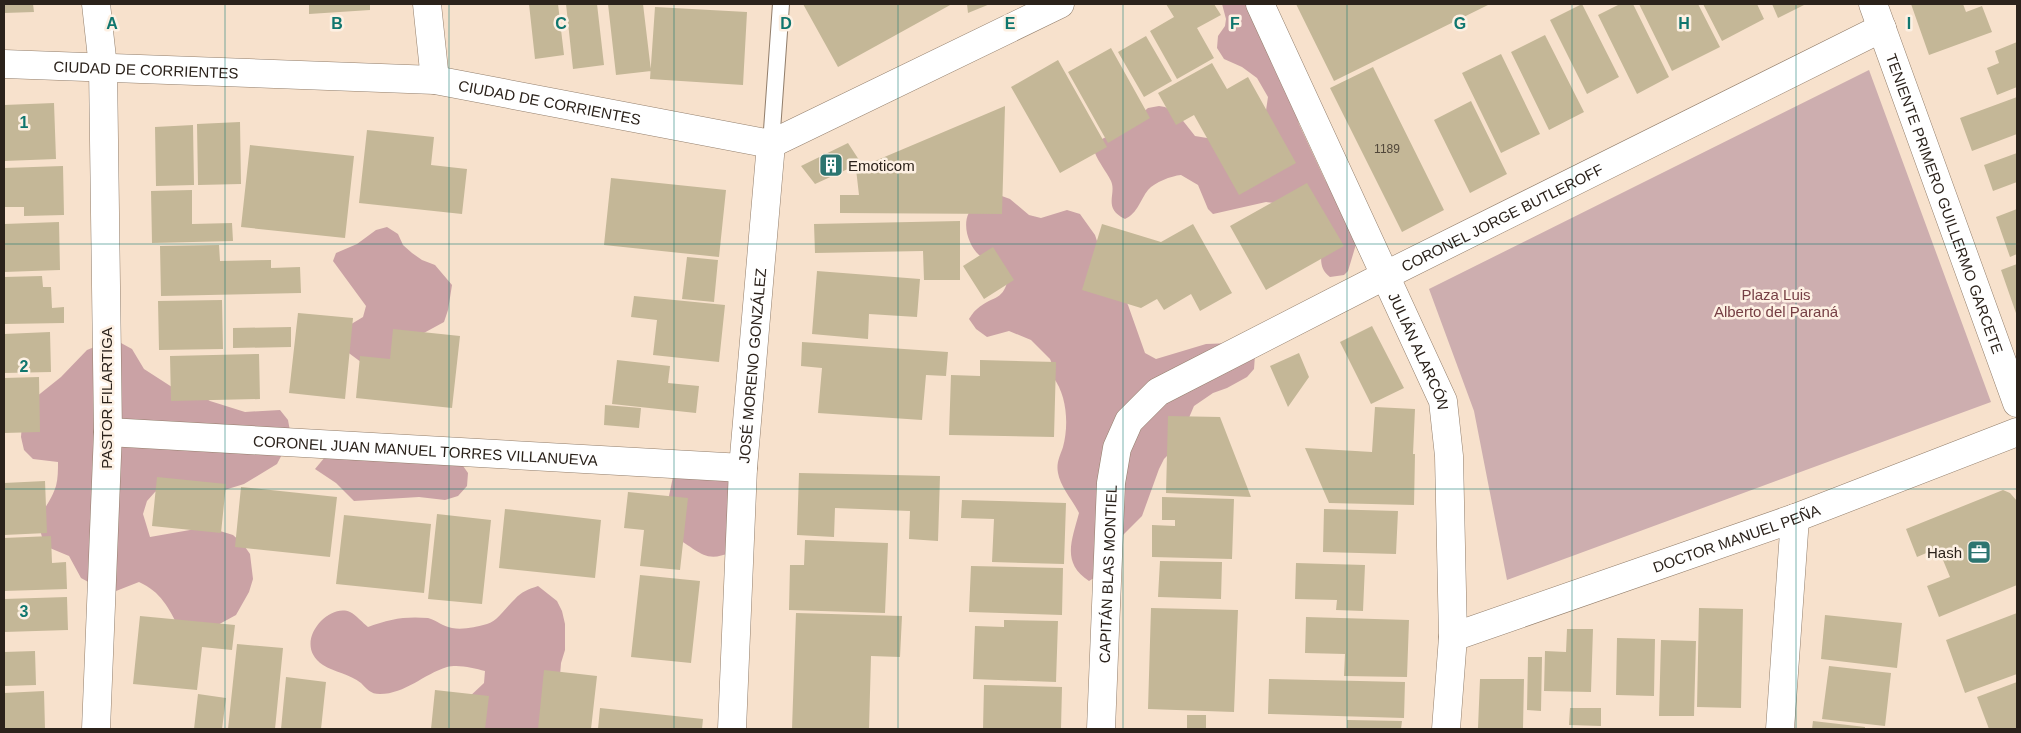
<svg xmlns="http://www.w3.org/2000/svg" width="2021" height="733" viewBox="0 0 2021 733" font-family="Helvetica,sans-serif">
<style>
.green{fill:#cdaeaf}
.forest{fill:#caa2a5}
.building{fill:#c4b797}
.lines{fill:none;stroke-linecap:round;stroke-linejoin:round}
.service-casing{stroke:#927e6b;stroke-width:18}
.minor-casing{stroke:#927e6b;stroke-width:29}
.service{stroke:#fff;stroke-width:16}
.minor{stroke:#fff;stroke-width:28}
.grid{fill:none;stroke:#0f766e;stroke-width:1;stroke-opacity:0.55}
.labels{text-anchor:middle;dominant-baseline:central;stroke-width:5;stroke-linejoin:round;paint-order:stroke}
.number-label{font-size:12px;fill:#51473a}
.street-label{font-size:15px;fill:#2b221b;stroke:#fdf0e3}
.poi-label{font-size:15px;fill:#2b221b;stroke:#fdf0e3;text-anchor:start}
.park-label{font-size:15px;fill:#753e43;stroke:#fdf0e3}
.grid-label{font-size:16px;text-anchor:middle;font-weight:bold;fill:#0f766e;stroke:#fdf0e3;stroke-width:5;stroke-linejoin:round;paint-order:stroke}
</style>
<rect width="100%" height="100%" fill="#f7e1cc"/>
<path class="green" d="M 1869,70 L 1991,402 L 1507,580 L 1474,411 L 1429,289 Z"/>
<path class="forest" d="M 1222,4 L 1269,4 L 1299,124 L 1325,180 L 1353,222 L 1357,241 L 1348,271 L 1344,275 L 1330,277 C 1316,267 1322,251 1325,236 L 1280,204 L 1266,202 L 1213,214 L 1208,209 L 1198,185 L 1181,175 C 1171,176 1155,182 1148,190 C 1140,200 1138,213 1125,219 C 1102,208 1117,194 1111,181 C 1106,171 1099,163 1095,153 L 1098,141 L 1126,127 L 1148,108 L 1159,106 L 1165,107 L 1180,117 L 1195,136 L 1207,138 L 1264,124 L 1268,97 L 1257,78 L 1242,67 L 1224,59 L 1217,48 L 1218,36 L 1225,26 L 1226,19 Z
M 999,195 L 1010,199 L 1029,215 L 1041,218 L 1067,210 L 1080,214 L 1095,235 L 1103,259 L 1128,305 L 1145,353 L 1156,359 L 1206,344 L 1233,343 L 1255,355 L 1254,369 L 1247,377 L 1227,388 L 1213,393 L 1194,406 L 1179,441 L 1172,451 L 1164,459 L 1159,469 L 1142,516 L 1116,542 L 1099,575 L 1089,581 C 1061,563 1072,540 1079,513 C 1073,501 1060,486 1058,473 C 1056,463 1060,456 1063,447 C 1069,425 1067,395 1053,377 L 1055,371 L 1050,359 L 1031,340 L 1009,331 L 987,337 L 976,329 L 969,319 C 971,316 974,311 977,309 C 994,294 1004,303 1009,274 C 1000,268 988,263 979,255 C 966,243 959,215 977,204 C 984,200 992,198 999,195 Z
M 387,227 L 398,234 L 403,245 L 412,253 L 422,260 L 435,265 L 452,285 L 448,310 L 444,322 L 422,334 L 412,355 L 365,365 L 346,351 L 343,329 L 363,317 L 366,306 L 333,261 L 336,253 L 357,244 L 376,230 Z
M 109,341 L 121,343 L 132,349 L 144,369 L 175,389 L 198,394 L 210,401 L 245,412 L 280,410 L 288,420 L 290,431 L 288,443 L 277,464 L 244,484 L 218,492 L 166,485 L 155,492 L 147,501 L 143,514 L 150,537 L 207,527 L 233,535 L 243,544 L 250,554 L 253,579 L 249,592 L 236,615 L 214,627 L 179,628 C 168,607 161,592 139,582 L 116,591 L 103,590 L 81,578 L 69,556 L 45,546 C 32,512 47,513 56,486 C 58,478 58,470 58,462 L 33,459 L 24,450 L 21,437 L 22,424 L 31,401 L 61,377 L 87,350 Z
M 330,451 L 461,463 L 468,473 L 467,486 L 458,496 L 445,500 L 419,497 L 354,501 L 336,483 L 315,469 Z
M 694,460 L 733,483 L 731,552 C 703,565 698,548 673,537 L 669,496 L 674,472 Z
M 538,586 L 557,601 L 562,611 L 565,624 L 565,650 L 561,663 L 558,701 L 550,729 L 474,729 L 474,723 L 467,699 L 484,683 L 485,671 C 474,668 458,664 447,667 C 424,674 405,694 380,694 C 370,694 367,689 361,683 C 350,674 334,672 323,665 C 291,644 328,602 350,612 C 356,615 363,623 368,627 C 389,619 405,616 428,618 C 436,620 444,627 452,628 C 463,630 476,627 487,624 C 498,621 506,607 515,599 C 521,592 529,589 538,586 Z"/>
<path class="building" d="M 4,4 L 33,4 L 34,12 L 4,13 Z
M 309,4 L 370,4 L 370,10 L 309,14 Z
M 529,4 L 558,4 L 564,55 L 535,59 Z
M 566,4 L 597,4 L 604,65 L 573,69 Z
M 608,4 L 643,4 L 651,71 L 616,75 Z
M 803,4 L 952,4 L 838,67 Z
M 967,4 L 990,4 L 968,13 Z
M 1166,4 L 1214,4 L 1221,15 L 1197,28 L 1214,58 L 1177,79 L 1150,31 L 1174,17 Z
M 1296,4 L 1490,4 L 1334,81 Z
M 1582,4 L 1619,77 L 1587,94 L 1550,20 Z
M 1620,4 L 1633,4 L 1669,77 L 1637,94 L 1598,15 Z
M 1639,4 L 1698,4 L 1720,47 L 1672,71 Z
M 1703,4 L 1757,4 L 1764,19 L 1722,41 Z
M 1772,4 L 1806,4 L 1778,18 Z
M 1911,4 L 1963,4 L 1966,12 L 1982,6 L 1992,32 L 1929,55 Z
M 655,7 L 747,12 L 743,85 L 650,79 Z
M 1545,35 L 1584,112 L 1549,130 L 1511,52 Z
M 1146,36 L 1172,81 L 1144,97 L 1118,52 Z
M 2017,42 L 2017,87 L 1997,95 L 1987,68 L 1999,63 L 1995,51 Z
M 1111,48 L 1150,118 L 1108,143 L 1068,72 Z
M 1501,54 L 1540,134 L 1501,153 L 1462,73 Z
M 1058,60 L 1107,147 L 1060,173 L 1011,87 Z
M 1212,63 L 1227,89 L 1248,77 L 1296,163 L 1239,195 L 1194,115 L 1176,125 L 1158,93 Z
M 1373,67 L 1444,210 L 1402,232 L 1330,88 Z
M 2017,97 L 2017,134 L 1972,151 L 1960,118 Z
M 1471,101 L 1507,174 L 1470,193 L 1434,120 Z
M 54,103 L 56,159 L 4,161 L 4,105 Z
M 1005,106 L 1002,214 L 840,213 L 840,195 L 859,195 L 856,169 Z
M 240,122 L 241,184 L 198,185 L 197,124 Z
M 193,125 L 194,185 L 156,186 L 155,127 Z
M 367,130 L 434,137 L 431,165 L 467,169 L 462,214 L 359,203 Z
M 848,143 L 861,163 L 815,184 L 801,166 Z
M 250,145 L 354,156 L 345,238 L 241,227 Z
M 2017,153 L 2017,182 L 1993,191 L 1984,165 Z
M 63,166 L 64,215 L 24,216 L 24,207 L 4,207 L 4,168 Z
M 611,178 L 726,190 L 719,257 L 604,245 Z
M 1307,183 L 1344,246 L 1266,290 L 1230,226 Z
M 192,190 L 192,224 L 232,223 L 233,241 L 152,243 L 151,191 Z
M 2017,209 L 2017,254 L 2010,257 L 1996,217 Z
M 960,221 L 960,280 L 924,280 L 923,251 L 815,253 L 814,224 Z
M 59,222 L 60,270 L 4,272 L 4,224 Z
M 1102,224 L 1161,242 L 1193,224 L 1232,293 L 1200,311 L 1191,294 L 1164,310 L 1157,299 L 1141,308 L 1082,290 Z
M 219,245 L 220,261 L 271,260 L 271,268 L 300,267 L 301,293 L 161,296 L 160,246 Z
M 993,247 L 1014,280 L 984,299 L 963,266 Z
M 687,257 L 718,260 L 714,302 L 682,299 Z
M 2017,264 L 2017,316 L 2001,270 Z
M 817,271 L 920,279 L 917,317 L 869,314 L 868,339 L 812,334 Z
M 42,276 L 43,287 L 51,287 L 52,308 L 64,307 L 64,323 L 4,324 L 4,277 Z
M 634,296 L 725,305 L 719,362 L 653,355 L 657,320 L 631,317 Z
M 222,300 L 223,349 L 159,350 L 158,301 Z
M 298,313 L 353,318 L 345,399 L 289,393 Z
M 1372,326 L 1404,388 L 1371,404 L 1340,342 Z
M 291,327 L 291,347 L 233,348 L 233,328 Z
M 393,329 L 460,336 L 452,408 L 356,398 L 360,356 L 390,359 Z
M 50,332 L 51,372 L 4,373 L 4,334 Z
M 802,342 L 948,352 L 946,376 L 926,375 L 922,420 L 818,413 L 822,368 L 801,366 Z
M 1299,353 L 1309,377 L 1288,407 L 1270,366 Z
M 259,354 L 260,399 L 171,401 L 170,356 Z
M 617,360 L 670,366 L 668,383 L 699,386 L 696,413 L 612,404 Z
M 980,360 L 1056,362 L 1054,437 L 949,435 L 951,375 L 980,376 Z
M 39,377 L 40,432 L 4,433 L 4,378 Z
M 605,405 L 641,408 L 639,428 L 604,425 Z
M 1375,407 L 1415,409 L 1413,454 L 1415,454 L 1414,505 L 1329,503 L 1305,448 L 1372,452 Z
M 1168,416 L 1220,417 L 1251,497 L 1166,493 Z
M 799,473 L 940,476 L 938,541 L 909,539 L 910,511 L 835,508 L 834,537 L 797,535 Z
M 157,477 L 226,484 L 221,533 L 152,526 Z
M 45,481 L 47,533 L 4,535 L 4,483 Z
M 241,487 L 337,497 L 330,557 L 235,547 Z
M 2003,490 L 2010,493 L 2017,501 L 2017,585 L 1939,617 L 1927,586 L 1950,577 L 1938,548 L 1917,557 L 1906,529 Z
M 628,492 L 688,498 L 680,570 L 640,566 L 644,530 L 624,528 Z
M 1162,497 L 1234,499 L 1232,559 L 1152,557 L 1152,525 L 1175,526 L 1175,520 L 1162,520 Z
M 962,500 L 1066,503 L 1064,564 L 992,562 L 994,519 L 961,518 Z
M 505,509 L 601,520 L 595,578 L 499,568 Z
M 1324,509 L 1398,511 L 1396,554 L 1323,552 Z
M 437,514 L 491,520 L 482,604 L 428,599 Z
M 344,515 L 431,524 L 424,593 L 336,584 Z
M 51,536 L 52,563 L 66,562 L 67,589 L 4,591 L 4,538 Z
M 805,540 L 888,543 L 885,613 L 789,610 L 790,565 L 804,565 Z
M 1160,561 L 1222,562 L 1221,599 L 1158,597 Z
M 1296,563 L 1365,565 L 1363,611 L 1336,610 L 1337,600 L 1295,599 Z
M 971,566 L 1063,568 L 1062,615 L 969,612 Z
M 640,575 L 700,581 L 691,663 L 631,657 Z
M 67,597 L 68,630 L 4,632 L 4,599 Z
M 1151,608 L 1238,610 L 1234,712 L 1148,709 Z
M 1699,608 L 1743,609 L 1741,708 L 1697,707 Z
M 796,613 L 902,616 L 900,657 L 871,656 L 869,729 L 792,729 Z
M 2017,613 L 2017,674 L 1965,693 L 1946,640 Z
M 1825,615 L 1902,623 L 1897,668 L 1821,659 Z
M 140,616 L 235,625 L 232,650 L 202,647 L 197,690 L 133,684 Z
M 1306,617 L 1409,620 L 1407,677 L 1344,676 L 1345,654 L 1305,653 Z
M 1004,620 L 1058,621 L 1056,682 L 973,679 L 975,626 L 1004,627 Z
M 1567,629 L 1593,629 L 1591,692 L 1544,691 L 1545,651 L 1566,652 Z
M 1617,638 L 1655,639 L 1654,696 L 1616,695 Z
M 1661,640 L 1696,641 L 1694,716 L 1659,716 Z
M 237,644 L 283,648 L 275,729 L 228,729 Z
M 35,651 L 36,685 L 4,686 L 4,652 Z
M 1528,657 L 1542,657 L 1541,711 L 1527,710 Z
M 1829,666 L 1891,673 L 1885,726 L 1822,719 Z
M 544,670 L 597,676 L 591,729 L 538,729 Z
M 286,677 L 326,682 L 321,729 L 281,729 Z
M 1269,679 L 1405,682 L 1404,718 L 1268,714 Z
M 1480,679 L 1524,679 L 1523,728 L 1478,728 Z
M 2017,682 L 2017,729 L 1989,729 L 1977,697 Z
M 984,685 L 1062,687 L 1061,729 L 983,729 Z
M 435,690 L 489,696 L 485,729 L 431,729 Z
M 44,691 L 45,729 L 4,729 L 4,693 Z
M 198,694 L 226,698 L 222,729 L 194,729 Z
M 600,708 L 703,719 L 702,729 L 598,729 Z
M 1570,708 L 1601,708 L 1601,726 L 1569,725 Z
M 1187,715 L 1206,715 L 1206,729 L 1187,729 Z
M 1347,720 L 1402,721 L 1401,729 L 1347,729 Z
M 1813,721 L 1865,727 L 1865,729 L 1812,729 Z"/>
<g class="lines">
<g class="service-casing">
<path id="service" d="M 771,144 L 781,4"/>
</g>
<g class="minor-casing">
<g id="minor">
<path d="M 96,4 L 103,67 L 108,432 L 96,729"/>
<path d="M 427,4 L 435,80"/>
<path id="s1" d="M 1260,4 L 1443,401 L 1449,456 L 1453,637 L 1446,729"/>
<path id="s2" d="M 1873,4 L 2017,403"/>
<path id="s3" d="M 4,64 L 435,80 L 771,144 L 1060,4"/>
<path id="s4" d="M 108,432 L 743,468"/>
<path id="s5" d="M 1453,637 L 1795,518 L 2017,432"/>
<path id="s6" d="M 732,729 L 743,468 L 771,144"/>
<path id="s7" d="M 1101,729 L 1111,483 L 1117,448 L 1129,421 L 1158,392 L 1386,275 L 1882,28"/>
<path d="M 1780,729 L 1795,518"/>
</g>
</g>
<use href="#service" class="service"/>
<use href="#minor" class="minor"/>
</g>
<path class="grid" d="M 225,4 L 225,729M 449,4 L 449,729M 674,4 L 674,729M 898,4 L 898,729M 1123,4 L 1123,729M 1347,4 L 1347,729M 1572,4 L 1572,729M 1796,4 L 1796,729M 4,244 L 2017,244M 4,489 L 2017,489"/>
<defs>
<g id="building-square" transform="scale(1.25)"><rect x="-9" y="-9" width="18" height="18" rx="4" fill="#2c7570" stroke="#fdf0e3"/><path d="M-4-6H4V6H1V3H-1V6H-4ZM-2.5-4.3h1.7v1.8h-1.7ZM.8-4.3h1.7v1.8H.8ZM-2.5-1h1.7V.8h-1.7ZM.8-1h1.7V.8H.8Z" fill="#fff"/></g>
<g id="office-square" transform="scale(1.25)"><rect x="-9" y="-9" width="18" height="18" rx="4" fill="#2c7570" stroke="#fdf0e3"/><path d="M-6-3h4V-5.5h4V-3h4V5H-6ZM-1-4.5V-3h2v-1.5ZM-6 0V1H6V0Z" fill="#fff"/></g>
</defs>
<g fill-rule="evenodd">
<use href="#building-square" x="831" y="165"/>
<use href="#office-square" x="1979" y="552"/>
</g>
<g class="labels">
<g class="number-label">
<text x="1387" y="149">1189</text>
</g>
<g class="street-label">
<text stroke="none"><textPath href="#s3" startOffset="142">CIUDAD DE CORRIENTES</textPath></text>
<text stroke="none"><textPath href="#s3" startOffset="548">CIUDAD DE CORRIENTES</textPath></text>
<text stroke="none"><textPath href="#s2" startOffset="212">TENIENTE PRIMERO GUILLERMO GARCETE</textPath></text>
<text stroke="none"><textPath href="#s7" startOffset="738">CORONEL JORGE BUTLEROFF</textPath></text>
<text stroke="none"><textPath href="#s1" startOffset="382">JULIÁN ALARCÓN</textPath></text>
<text stroke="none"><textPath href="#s6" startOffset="364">JOSÉ MORENO GONZÁLEZ</textPath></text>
<text transform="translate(106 398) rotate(-90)">PASTOR FILARTIGA</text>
<text stroke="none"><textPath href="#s4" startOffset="318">CORONEL JUAN MANUEL TORRES VILLANUEVA</textPath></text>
<text stroke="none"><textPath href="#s5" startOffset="300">DOCTOR MANUEL PEÑA</textPath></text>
<text stroke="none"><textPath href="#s7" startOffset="155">CAPITÁN BLAS MONTIEL</textPath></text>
</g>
<g class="poi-label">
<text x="848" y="165">Emoticom</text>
<text x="1962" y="552" text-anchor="end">Hash</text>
</g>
<g class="park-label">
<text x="1776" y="294">Plaza Luis<tspan x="1776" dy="17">Alberto del Paraná</tspan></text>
</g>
</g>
<g class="grid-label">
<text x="112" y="29">A</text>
<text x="337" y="29">B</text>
<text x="561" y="29">C</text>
<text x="786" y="29">D</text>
<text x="1010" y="29">E</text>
<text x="1235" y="29">F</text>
<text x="1460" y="29">G</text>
<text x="1684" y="29">H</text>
<text x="1909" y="29">I</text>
<text x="24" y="128">1</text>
<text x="24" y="372">2</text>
<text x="24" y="617">3</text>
</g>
<rect width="2021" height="733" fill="none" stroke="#2b221b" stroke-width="10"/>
</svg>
